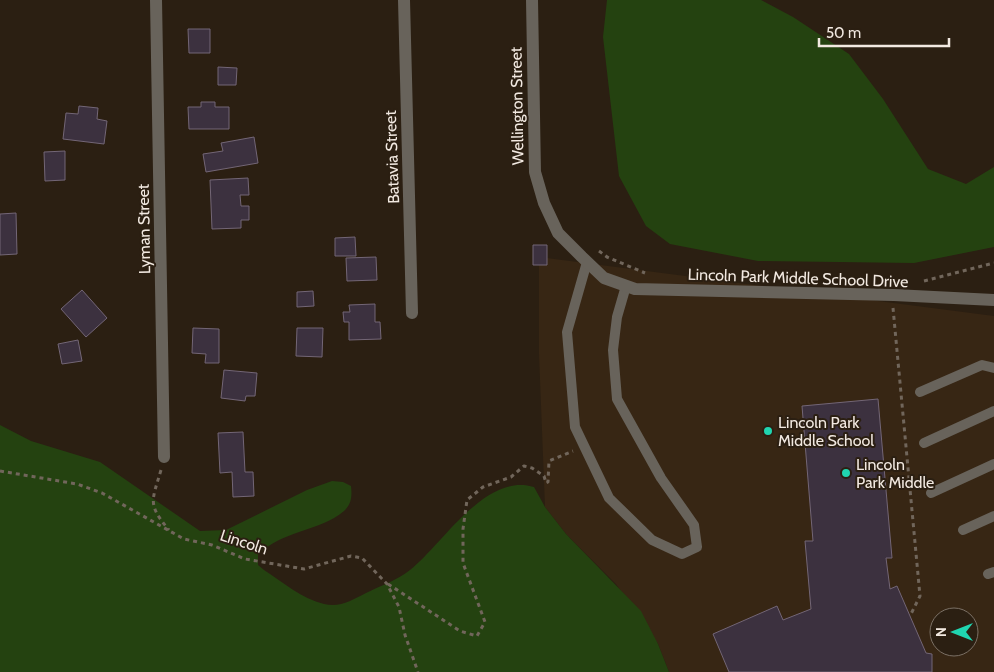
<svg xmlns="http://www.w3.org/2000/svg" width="994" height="672" viewBox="0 0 994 672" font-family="Cabin,sans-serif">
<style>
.built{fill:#372614;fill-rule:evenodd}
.green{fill:#244210}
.building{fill:#3c313f;stroke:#736676}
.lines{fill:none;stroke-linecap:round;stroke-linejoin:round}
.path{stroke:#71665b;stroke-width:3;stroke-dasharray:4 4;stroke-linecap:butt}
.service{stroke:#68635b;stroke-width:10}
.minor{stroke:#68635b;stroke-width:12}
.poi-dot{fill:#20d5b0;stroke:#2b1f12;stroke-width:2}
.labels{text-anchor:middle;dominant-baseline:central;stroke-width:4;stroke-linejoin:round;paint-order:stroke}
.street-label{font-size:16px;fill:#f2e9e1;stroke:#2b1f12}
.poi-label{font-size:16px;fill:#f2e9e1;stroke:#2b1f12;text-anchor:start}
</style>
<rect width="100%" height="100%" fill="#2b1f12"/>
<path class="built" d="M 539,257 L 994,316 L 994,672 L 669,672 L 658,644 L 616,584 L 566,534 L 545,507 L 539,354 ZM 939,617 L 969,617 L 969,647 L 939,647 Z"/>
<path class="green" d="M 607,0 L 761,0 L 793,17 L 849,54 L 883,99 L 928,169 L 966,184 L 994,167 L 994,247 L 914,263 L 758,261 L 670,244 L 646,226 L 619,176 L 603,37 Z
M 0,425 L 31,441 L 100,462 L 200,531 L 226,530 L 307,490 L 332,481 L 343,482 L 351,486 C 352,495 352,504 344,511 C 319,532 282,530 258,555 L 258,565 L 264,570 C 283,582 302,599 324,604 C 340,608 352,600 366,593 C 380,586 398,580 410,570 C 443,544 485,472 534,487 L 545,507 L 566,534 L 641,611 L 658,644 L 669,672 L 0,672 Z"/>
<path class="building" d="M 188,29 L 210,29 L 210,53 L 189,53 Z
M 218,67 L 237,68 L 236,85 L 218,85 Z
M 201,102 L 215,102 L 215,107 L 229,107 L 229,129 L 189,129 L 188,107 L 201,107 Z
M 79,106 L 98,108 L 97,119 L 107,121 L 104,144 L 63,139 L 66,113 L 78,114 Z
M 254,137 L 258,163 L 206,172 L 203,154 L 223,151 L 221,143 Z
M 65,151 L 65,180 L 45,181 L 44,152 Z
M 248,178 L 249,195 L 240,195 L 241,206 L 249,206 L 249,220 L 241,220 L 241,228 L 212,229 L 210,180 Z
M 16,213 L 17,254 L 0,255 L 0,214 Z
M 355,237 L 356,256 L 335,256 L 335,238 Z
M 533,245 L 547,245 L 547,265 L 533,265 Z
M 376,257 L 377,280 L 347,281 L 346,258 Z
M 82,290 L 107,318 L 86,337 L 61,309 Z
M 313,291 L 314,306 L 297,307 L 297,292 Z
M 375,304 L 375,322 L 380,322 L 381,339 L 349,340 L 349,322 L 344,322 L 343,312 L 350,312 L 349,305 Z
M 193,328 L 219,329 L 219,363 L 205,363 L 206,354 L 192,353 Z
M 297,328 L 323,328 L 322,357 L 296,356 Z
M 78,340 L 82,361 L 62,364 L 58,344 Z
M 224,370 L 257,373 L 255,396 L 246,396 L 245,401 L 221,398 Z
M 878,399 L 892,558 L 886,558 L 890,589 L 897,586 L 926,653 L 932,654 L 932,672 L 729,672 L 713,634 L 777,606 L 783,620 L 811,609 L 805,541 L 813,541 L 802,406 Z
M 243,432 L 245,472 L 253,472 L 254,496 L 233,497 L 232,472 L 220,473 L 218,433 Z"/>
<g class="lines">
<path class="path" d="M 599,251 L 607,257 L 645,273
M 924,281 L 994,263
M 893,308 L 920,596 L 910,616
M 161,470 C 152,501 147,504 169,530
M 0,471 L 77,484 L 102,493 L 184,539 L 212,545 L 245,559 L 304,569 L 351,556 L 362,558 L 387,584 L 399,607 L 405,635 L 418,672
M 388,584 L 460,631 L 477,636 L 485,622 L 463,563 L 463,529 L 467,500 L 483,487 L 511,477 L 524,466 L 532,468 L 544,476 L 546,483 L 548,482 L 549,461 L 573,451"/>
<path class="service" d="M 587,262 L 567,332 L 575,427 L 609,498 L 652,540 L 682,554 L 697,547 L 694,525 L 661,478 L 617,399 L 613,350 L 617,317 L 626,286
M 920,392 L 982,365 L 994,368
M 924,443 L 994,411
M 931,493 L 994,464
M 963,530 L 994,516
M 988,574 L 994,572"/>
<path class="minor" d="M 156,0 L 164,457
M 404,0 L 412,313
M 532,0 L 535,172 L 544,203 L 558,233 L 582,257 L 604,278 L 635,289 L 894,295 L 994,300"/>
</g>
<g class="poi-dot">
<circle cx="768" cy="431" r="5"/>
<circle cx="846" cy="473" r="5"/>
</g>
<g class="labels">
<g class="street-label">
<text transform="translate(517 106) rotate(-91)">Wellington Street</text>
<text transform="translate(392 157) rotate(-92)">Batavia Street</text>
<text transform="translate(144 229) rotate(-91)">Lyman Street</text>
<text transform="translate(798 278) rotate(2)">Lincoln Park Middle School Drive</text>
<text transform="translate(244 542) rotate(18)">Lincoln</text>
</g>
<g class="poi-label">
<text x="778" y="422">Lincoln Park<tspan x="778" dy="18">Middle School</tspan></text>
<text x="856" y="464">Lincoln<tspan x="856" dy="18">Park Middle</tspan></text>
</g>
</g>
<g transform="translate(954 632) rotate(270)"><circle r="24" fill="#2b1f12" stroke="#7b7065"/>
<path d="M0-4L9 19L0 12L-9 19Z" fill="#20d5b0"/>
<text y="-8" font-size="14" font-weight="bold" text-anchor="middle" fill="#f2e9e1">N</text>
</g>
<path d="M819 38v8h130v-8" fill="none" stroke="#f2e9e1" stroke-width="2.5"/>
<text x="826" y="38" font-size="15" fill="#f2e9e1" stroke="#2b1f12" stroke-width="4" paint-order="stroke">50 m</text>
</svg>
